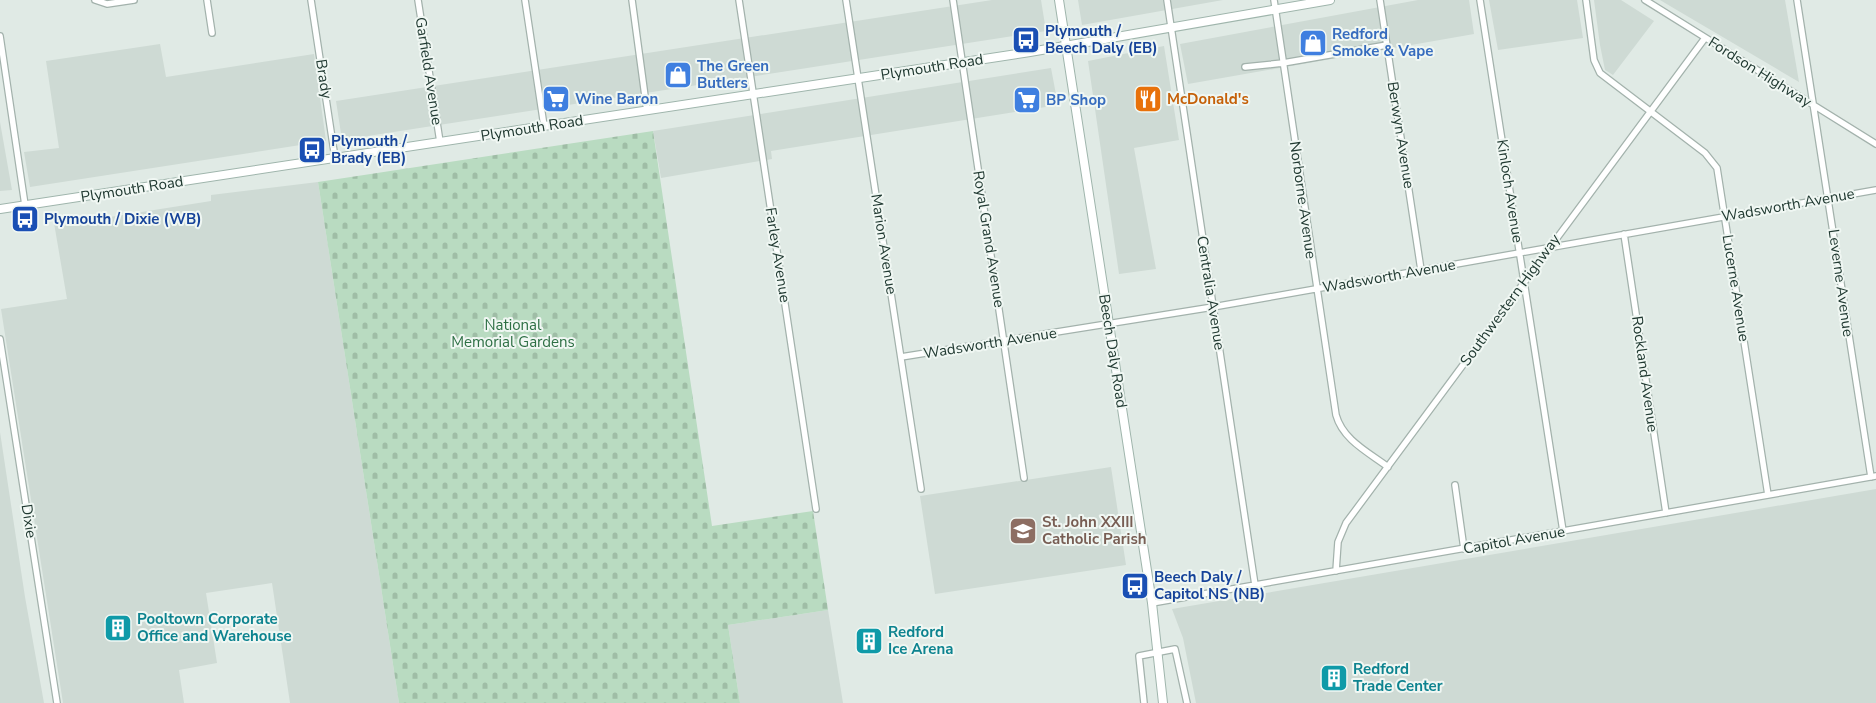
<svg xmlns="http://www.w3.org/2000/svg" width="1876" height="703" viewBox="0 0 1876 703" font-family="'Nunito Sans',sans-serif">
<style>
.built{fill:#cedad4}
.cemetery{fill:url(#cemetery-stones)}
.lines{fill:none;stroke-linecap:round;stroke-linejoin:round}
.minor-casing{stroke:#a3b2ac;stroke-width:8}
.secondary-casing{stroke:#9fb5ac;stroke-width:10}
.minor{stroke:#fff;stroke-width:5.5}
.secondary{stroke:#fff;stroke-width:8}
.labels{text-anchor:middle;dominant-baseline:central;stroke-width:4;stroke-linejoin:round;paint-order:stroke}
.transit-label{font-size:15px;font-weight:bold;fill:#164399;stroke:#f0f7f3;text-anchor:start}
.shop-label{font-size:15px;font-weight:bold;fill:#366cbe;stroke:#f0f7f3;text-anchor:start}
.street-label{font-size:15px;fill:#213a32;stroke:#f0f7f3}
.food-label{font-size:15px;font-weight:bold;fill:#c56008;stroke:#f0f7f3;text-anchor:start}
.park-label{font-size:15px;fill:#2d6f44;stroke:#f0f7f3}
.education-label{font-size:15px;font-weight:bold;fill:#785e54;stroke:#f0f7f3;text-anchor:start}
.culture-label{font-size:15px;font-weight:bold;fill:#0d838f;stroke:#f0f7f3;text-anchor:start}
</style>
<defs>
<pattern id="cemetery-stones" width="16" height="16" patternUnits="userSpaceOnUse" patternTransform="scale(1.25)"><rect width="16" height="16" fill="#b9dbc1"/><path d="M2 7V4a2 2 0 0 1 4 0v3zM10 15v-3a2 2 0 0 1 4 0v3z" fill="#9fbda6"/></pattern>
</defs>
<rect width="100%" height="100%" fill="#e0eae5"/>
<path class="built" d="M 992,0 L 1041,0 L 1046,31 L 342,140 L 336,101 Z
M 1078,0 L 1223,0 L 1082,25 Z
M 1418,0 L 1469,0 L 1474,34 L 1188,84 L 1180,44 Z
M 1489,0 L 1577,0 L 1583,38 L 1498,50 Z
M 1594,0 L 1621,0 L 1654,21 L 1613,75 L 1605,70 L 1600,45 Z
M 1660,0 L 1785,0 L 1799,82 L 1670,6 Z
M 160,44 L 166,77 L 314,54 L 326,141 L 30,187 L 24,152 L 59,148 L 46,61 Z
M 1164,46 L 1179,140 L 1134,148 L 1156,269 L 1119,274 L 1088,61 Z
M 1051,68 L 1058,105 L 771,151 L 772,159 L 661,178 L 653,131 Z
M 0,122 L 12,190 L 0,191 Z
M 318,182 L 399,703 L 290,703 L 272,583 L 206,593 L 217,663 L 179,670 L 184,703 L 63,703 L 1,309 L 67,299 L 54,223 L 109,214 L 110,217 L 211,201 L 211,195 Z
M 0,432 L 25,597 L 44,703 L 0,703 Z
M 1111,467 L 1126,565 L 935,594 L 920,496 Z
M 1876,489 L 1876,703 L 1196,703 L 1183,638 L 1172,609 Z
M 828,610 L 843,703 L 740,703 L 728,625 Z"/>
<path class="cemetery" d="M 653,131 L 712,526 L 813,511 L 828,610 L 728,625 L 740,703 L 399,703 L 318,182 Z"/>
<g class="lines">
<g class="minor-casing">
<path id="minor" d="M 95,0 L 107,4 L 134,0
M 207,0 L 212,33
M 311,0 L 335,158
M 418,0 L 440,142
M 525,0 L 544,126
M 632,0 L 647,111
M 739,0 L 816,509
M 846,0 L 921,489
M 953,0 L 1024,478
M 1167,0 L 1255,585
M 1274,0 L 1336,415 C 1343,440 1368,452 1388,467
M 1380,0 L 1421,270
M 1480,0 L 1563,531
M 1586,0 L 1594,60 L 1600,73 L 1705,153 L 1717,168 L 1768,495
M 1645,0 L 1876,144
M 1797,0 L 1871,477
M 0,36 L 25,205
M 1245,67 L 1283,63 L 1387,45
M 1624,234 L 1666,513
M 0,339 L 57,703
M 901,357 L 1213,307 L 1876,190
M 1455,485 L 1464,549
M 1336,571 L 1338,542 L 1346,523 L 1705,38
M 1152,603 L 1876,476
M 1144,703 L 1139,656 L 1175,649 L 1187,703"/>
</g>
<g class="secondary-casing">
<path id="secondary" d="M 1059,0 L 1152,603 L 1163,703
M 0,209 L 1030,52 L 1330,0"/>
</g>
<use href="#minor" class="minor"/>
<use href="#secondary" class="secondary"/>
</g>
<defs>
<g id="bus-square" transform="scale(1.4375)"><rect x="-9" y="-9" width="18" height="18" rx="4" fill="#1a4fb4" stroke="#f0f7f3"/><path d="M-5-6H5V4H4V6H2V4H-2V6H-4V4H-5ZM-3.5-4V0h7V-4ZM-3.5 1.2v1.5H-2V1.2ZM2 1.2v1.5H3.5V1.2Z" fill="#fff"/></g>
<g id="shop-square" transform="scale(1.4375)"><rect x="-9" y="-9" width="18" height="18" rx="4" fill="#3f7fe0" stroke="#f0f7f3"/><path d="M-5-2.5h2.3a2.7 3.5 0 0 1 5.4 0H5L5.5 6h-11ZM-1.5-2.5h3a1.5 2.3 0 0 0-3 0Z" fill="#fff"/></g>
<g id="supermarket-square" transform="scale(1.4375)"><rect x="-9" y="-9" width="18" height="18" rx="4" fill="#3f7fe0" stroke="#f0f7f3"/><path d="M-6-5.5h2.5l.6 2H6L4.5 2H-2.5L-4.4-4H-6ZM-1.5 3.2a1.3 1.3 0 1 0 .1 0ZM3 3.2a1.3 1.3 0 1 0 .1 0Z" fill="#fff"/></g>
<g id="restaurant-square" transform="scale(1.4375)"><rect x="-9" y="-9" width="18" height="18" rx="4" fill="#e8710a" stroke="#f0f7f3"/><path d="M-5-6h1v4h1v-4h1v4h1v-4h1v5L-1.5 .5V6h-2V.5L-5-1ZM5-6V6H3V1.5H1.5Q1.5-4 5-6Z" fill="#fff"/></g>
<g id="school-square" transform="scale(1.4375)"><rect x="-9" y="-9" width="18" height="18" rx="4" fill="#8d6e63" stroke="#f0f7f3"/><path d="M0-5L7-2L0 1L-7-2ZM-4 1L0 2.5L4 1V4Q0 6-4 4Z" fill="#fff"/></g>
<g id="building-square" transform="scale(1.4375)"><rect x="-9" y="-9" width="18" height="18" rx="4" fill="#0f9aa8" stroke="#f0f7f3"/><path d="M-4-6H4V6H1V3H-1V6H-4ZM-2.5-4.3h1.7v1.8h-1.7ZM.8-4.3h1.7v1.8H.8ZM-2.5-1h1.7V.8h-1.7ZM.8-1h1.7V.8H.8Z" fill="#fff"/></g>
</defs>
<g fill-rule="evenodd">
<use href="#bus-square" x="1026" y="40"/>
<use href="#shop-square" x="1313" y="43"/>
<use href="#shop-square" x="678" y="75"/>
<use href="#supermarket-square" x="556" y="99"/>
<use href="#restaurant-square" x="1148" y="99"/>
<use href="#supermarket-square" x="1027" y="100"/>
<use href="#bus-square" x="312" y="150"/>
<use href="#bus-square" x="25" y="219"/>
<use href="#school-square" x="1023" y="531"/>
<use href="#bus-square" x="1135" y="586"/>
<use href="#building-square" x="118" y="628"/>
<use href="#building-square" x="869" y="641"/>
<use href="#building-square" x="1334" y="678"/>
</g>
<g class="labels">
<g class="transit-label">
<text x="1045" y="31">Plymouth /<tspan x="1045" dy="17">Beech Daly (EB)</tspan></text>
<text x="331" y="141">Plymouth /<tspan x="331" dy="17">Brady (EB)</tspan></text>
<text x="44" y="219">Plymouth / Dixie (WB)</text>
<text x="1154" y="577">Beech Daly /<tspan x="1154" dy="17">Capitol NS (NB)</tspan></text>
</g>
<g class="shop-label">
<text x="1332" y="34">Redford<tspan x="1332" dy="17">Smoke &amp; Vape</tspan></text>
<text x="697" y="66">The Green<tspan x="697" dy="17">Butlers</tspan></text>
<text x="575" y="99">Wine Baron</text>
<text x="1046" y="100">BP Shop</text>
</g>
<g class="street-label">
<text transform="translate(932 67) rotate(-9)">Plymouth Road</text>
<text transform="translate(429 71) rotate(81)">Garfield Avenue</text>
<text transform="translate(1760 72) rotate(32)">Fordson Highway</text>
<text transform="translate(324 79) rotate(81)">Brady</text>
<text transform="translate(532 128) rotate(-9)">Plymouth Road</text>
<text transform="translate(1401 135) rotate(81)">Berwyn Avenue</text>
<text transform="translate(132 189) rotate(-9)">Plymouth Road</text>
<text transform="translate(1510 191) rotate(81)">Kinloch Avenue</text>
<text transform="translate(1303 200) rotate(82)">Norborne Avenue</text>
<text transform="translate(1788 205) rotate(-10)">Wadsworth Avenue</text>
<text transform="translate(989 239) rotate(81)">Royal Grand Avenue</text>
<text transform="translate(884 244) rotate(81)">Marion Avenue</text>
<text transform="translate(778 255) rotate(81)">Farley Avenue</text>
<text transform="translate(1389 276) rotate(-10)">Wadsworth Avenue</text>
<text transform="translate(1841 283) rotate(82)">Leverne Avenue</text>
<text transform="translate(1736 288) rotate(81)">Lucerne Avenue</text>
<text transform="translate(1211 293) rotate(81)">Centralia Avenue</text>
<text transform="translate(1510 300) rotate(-54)">Southwestern Highway</text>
<text transform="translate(990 343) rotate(-9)">Wadsworth Avenue</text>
<text transform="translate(1113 351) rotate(81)">Beech Daly Road</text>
<text transform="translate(1645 374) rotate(82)">Rockland Avenue</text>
<text transform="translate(29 521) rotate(81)">Dixie</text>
<text transform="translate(1514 540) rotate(-10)">Capitol Avenue</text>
</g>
<g class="food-label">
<text x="1167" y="99">McDonald's</text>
</g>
<g class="park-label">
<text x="513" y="325">National<tspan x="513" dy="17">Memorial Gardens</tspan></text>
</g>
<g class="education-label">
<text x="1042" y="522">St. John XXIII<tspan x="1042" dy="17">Catholic Parish</tspan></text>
</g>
<g class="culture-label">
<text x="137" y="619">Pooltown Corporate<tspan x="137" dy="17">Office and Warehouse</tspan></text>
<text x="888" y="632">Redford<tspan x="888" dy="17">Ice Arena</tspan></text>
<text x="1353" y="669">Redford<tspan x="1353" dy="17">Trade Center</tspan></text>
</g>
</g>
</svg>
